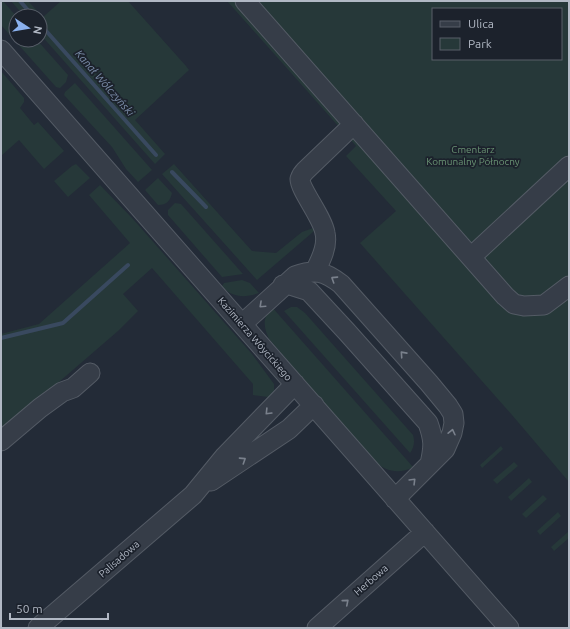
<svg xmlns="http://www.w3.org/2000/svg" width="570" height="629" viewBox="0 0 570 629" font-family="Ubuntu,sans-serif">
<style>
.green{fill:#263839;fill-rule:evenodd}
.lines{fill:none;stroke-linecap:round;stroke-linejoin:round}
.stream{stroke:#39495f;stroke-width:4}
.minor-casing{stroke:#545b65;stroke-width:21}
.minor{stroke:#363d48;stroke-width:19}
.oneway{stroke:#7a818c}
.labels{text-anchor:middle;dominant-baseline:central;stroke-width:3.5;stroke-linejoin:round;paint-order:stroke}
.park-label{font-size:10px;fill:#6a9374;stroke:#1c222c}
.street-label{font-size:10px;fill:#b1b8c4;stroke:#1c222c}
.water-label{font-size:11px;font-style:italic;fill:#7c8eaa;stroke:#1c222c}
</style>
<rect width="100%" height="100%" fill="#232b37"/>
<path class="green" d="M 1,1 L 3,1 L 16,16 L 16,40 L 37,40 L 68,75 L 66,82 L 60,88 L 56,87 L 1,25 Z
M 11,1 L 28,1 L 43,17 L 61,1 L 128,1 L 186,66 L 189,70 L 135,120 L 165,154 L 155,164 L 40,34 L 40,16 L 24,16 Z
M 227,1 L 569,1 L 569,482 L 512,415 L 360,243 L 396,211 L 346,156 L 356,146 ZM 433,9 L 561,9 L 561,59 L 433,59 Z
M 1,71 L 24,98 L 24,102 L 20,108 L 34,125 L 38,122 L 64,151 L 44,169 L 19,140 L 1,156 Z
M 75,83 L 152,170 L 138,182 L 126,169 L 112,147 L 64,95 L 65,92 Z
M 76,164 L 90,178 L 68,197 L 54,181 L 72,166 Z
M 174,164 L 252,251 L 276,253 L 302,232 L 316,227 L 313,232 L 257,280 L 162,174 Z
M 158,178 L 172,193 C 170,201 167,205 158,205 L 145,190 Z
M 100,185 L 133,219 L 252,354 L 274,384 L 274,395 L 270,400 L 268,397 L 253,395 L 253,384 L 152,268 L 123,294 L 138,311 L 118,331 L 1,432 L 1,334 L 39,324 L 130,243 L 89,195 Z
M 175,203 L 181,204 L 243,274 L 222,277 L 168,215 L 168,210 Z
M 242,280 L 250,283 L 259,293 C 245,298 232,298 222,286 L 224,283 Z
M 271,306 L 413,467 C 399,475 385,471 374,461 L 269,339 C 263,326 263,319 271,306 Z
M 291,307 L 297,307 L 305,313 L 413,435 C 415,441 414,448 410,453 L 284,311 Z
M 501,446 L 503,449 L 482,468 L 480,465 Z
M 514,462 L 518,466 L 497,484 L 493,480 Z
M 529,478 L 532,482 L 511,501 L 508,497 Z
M 543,495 L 547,499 L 526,518 L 522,514 Z
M 558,512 L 561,516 L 540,535 L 537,531 Z
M 569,531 L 569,538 L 554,551 L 551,547 Z"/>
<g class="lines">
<path class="stream" d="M 20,1 L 33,16
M 40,24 L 156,155
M 172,172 L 206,207
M 1,338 L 63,323 L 128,265"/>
<g class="minor-casing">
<path id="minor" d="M 245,1 L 505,296 L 514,304 L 524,306 L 544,305 L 569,286
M 1,50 L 509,628
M 471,257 L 569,166
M 315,271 C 321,260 328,246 325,233 C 323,218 300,190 300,179 C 301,176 302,174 305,171 L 354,124
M 283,285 L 290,285 L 309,291 L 347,332 L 428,423 C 434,440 434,446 430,464
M 242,324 L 295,276 C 315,269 324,271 341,284 L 429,383 L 448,406 L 453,414 L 454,423 L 452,433 L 445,449 L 395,499
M 1,441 L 40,408 L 62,392 L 73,388 L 90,373
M 211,481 L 289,429 L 314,405
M 38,628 L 193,495 L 225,456 L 295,384
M 317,628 L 425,532"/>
</g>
<use href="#minor" class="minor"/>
</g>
<defs><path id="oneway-chevron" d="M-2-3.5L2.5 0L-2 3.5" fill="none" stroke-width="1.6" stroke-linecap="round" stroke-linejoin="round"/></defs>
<g class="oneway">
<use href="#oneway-chevron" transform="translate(334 279) rotate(-147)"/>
<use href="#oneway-chevron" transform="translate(262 305) rotate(137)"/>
<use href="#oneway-chevron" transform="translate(403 354) rotate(-132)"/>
<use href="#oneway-chevron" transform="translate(268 412) rotate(134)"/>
<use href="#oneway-chevron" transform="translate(452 432) rotate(-77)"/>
<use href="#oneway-chevron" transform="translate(243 460) rotate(-33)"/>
<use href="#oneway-chevron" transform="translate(413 481) rotate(-45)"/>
<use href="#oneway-chevron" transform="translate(346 602) rotate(-41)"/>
</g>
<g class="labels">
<g class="park-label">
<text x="473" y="149">Cmentarz<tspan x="473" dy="12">Komunalny Północny</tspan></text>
</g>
<g class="street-label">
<text transform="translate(255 339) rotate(49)">Kazimierza Wóycickiego</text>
<text transform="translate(119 559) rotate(-41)">Palisadowa</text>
<text transform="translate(371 580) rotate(-41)">Herbowa</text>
</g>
<g class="water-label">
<text transform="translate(105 83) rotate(49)">Kanał Wólczyński</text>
</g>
</g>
<rect width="570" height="629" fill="none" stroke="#b1b8c4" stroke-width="4"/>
<rect x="432" y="8" width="130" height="52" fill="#1c222c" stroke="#585e69"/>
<rect x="440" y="21" width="20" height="6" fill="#363d48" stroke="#585e69"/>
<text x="468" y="28" font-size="12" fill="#b1b8c4">Ulica</text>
<rect x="440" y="38" width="20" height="12" fill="#263839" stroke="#585e69"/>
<text x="468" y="48" font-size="12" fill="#b1b8c4">Park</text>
<g transform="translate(28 28) rotate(102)"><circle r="19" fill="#1c222c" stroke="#585e69"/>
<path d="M0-3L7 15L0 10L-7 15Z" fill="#8bb1ee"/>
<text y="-6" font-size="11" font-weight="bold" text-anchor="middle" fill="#b1b8c4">N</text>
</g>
<path d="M10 613v6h98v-6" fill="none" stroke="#b1b8c4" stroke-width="2"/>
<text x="16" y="613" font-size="12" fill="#b1b8c4" stroke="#1c222c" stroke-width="3" paint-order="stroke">50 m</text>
</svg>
